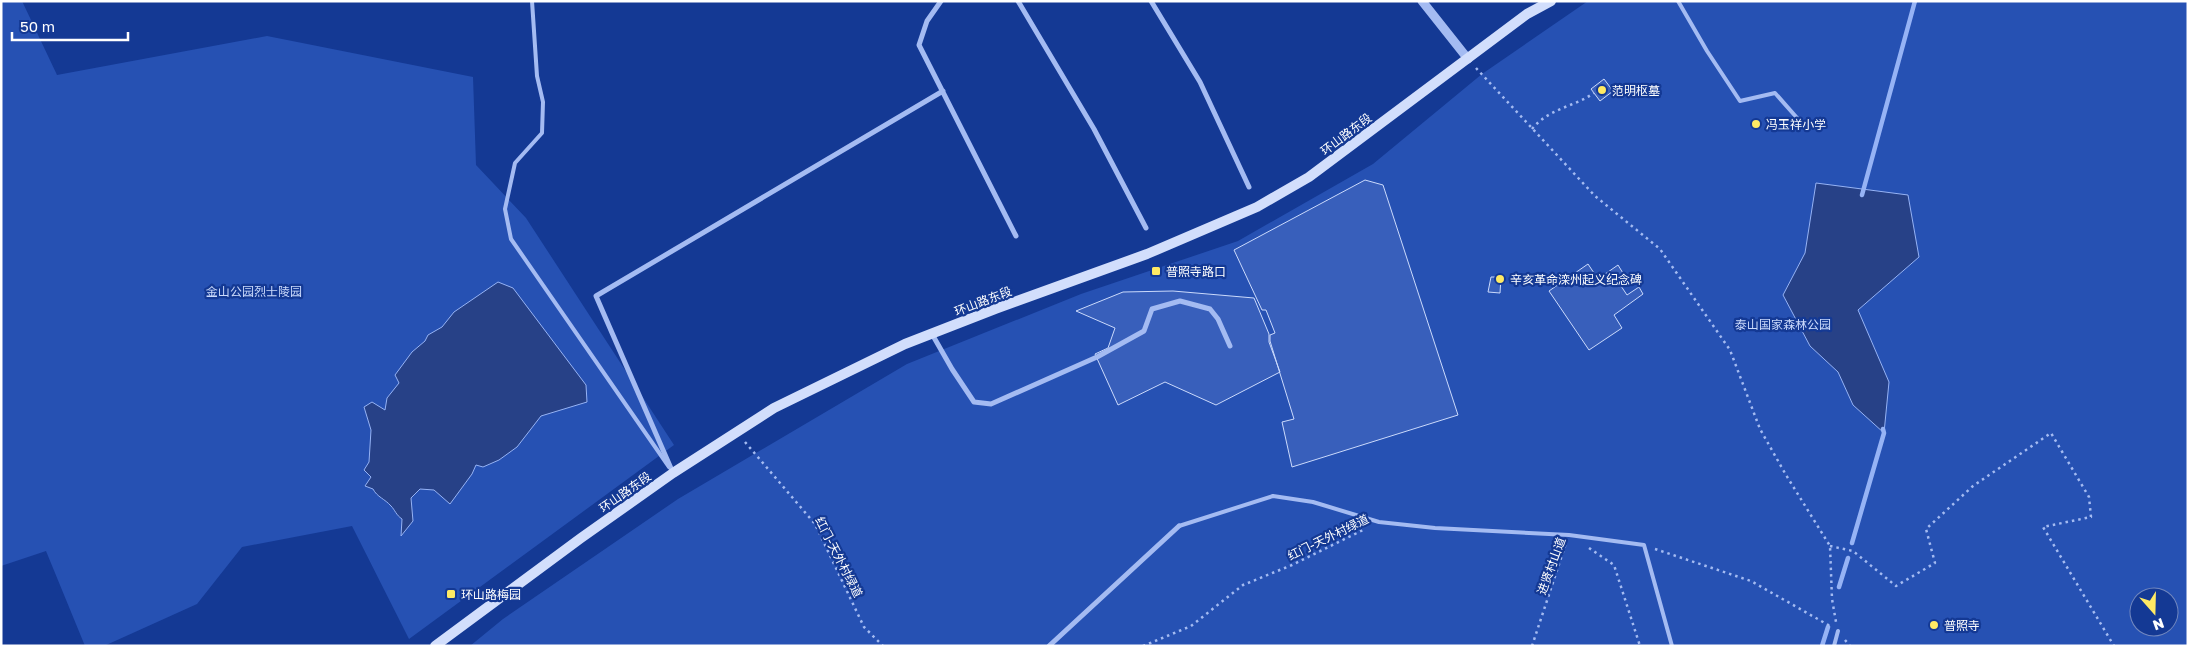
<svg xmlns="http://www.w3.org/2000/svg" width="2189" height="647" viewBox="0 0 2189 647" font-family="'Golos Text','Noto Sans SC',sans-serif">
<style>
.green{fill:#2651b3;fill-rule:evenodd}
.water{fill:#274187;stroke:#96b3f5}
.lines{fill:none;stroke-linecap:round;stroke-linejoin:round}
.stream{stroke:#96b3f5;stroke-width:4.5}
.building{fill:#385fbb;stroke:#cbdafc}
.path{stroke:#a4bbf2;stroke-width:2.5;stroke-dasharray:2.5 4;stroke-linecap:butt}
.service{stroke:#a4bbf2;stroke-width:4}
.minor{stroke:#a4bbf2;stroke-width:5}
.tertiary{stroke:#a4bbf2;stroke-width:9}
.secondary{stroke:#d2defc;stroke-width:10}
.poi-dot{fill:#ffea64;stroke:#143994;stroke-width:2}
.labels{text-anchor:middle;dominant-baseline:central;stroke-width:4.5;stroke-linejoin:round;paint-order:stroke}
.poi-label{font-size:12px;fill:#fff;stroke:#143994;text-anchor:start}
.street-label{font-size:12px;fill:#fff;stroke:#143994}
.park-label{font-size:12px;fill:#cbdafc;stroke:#143994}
</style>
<rect width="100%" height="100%" fill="#143994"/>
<path class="green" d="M 1,1 L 22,1 L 57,75 L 267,36 L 473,77 L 476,165 L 526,218 L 674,445 L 409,639 L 352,526 L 242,547 L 197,604 L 104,646 L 85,646 L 46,551 L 1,566 Z
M 1588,1 L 2188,1 L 2188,646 L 470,646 L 503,619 L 678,499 L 907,364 L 1081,294 L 1238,241 L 1373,164 L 1482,74 ZM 2139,597 L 2169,597 L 2169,627 L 2139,627 Z"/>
<path class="water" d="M 1816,183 L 1908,195 L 1919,257 L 1858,310 L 1889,382 L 1884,433 L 1853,405 L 1838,372 L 1810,346 L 1783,295 L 1805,253 Z
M 498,282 L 513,288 L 586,385 L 587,402 L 541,416 L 517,447 L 499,460 L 483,467 L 476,465 L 472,474 L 450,504 L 434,490 L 420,489 L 411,498 L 413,521 L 401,536 L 402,519 C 396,515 395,510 391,506 C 385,499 377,497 373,489 L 365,486 L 371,477 L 364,470 L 369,462 L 371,430 L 364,407 L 372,402 L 385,410 L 387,398 L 399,383 L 395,375 L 412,352 L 425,341 L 428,335 L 442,327 L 454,312 Z"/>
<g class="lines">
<path class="stream" d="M 1862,195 L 1915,1
M 1852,543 L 1884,433 L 1883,429
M 1839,587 L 1848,558
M 1822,646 L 1828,627"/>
</g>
<path class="building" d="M 1604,79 L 1613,91 L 1600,101 L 1591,89 Z
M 1365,180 L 1383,185 L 1458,415 L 1292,467 L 1282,422 L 1294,419 L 1270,341 L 1270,335 L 1275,333 L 1266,310 L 1262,310 L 1234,250 Z
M 1588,264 L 1598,279 L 1618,265 L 1626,278 L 1619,283 L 1627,295 L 1639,287 L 1643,294 L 1614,315 L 1622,328 L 1589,350 L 1549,291 Z
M 1491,277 L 1501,277 L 1500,293 L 1488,292 Z
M 1173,291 L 1254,298 L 1269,334 L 1269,342 L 1280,372 L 1216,405 L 1165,382 L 1118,405 L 1095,354 L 1108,348 L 1115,328 L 1076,311 L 1123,292 Z"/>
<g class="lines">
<path class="path" d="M 1476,68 L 1595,196 L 1660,249 L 1730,350 L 1760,429 L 1786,475 L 1830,546 L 1832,599 L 1836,622
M 1532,129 C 1549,108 1574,107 1594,93
M 745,442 L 815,524 L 864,627 L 883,646
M 1830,546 L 1853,551 L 1896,586 L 1935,563 L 1926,529 L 1973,486 L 2051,433 L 2089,497 L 2091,517 L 2043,527 L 2114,646
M 1589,548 L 1614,565 L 1640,646
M 1655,549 L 1751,581 L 1830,626
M 1845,640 L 1850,646
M 1143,646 L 1191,626 L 1243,585 L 1292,565 L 1365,529
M 1532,646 L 1566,543"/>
<path class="service" d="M 532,1 L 537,76 L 543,102 L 542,133 L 515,163 L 505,209 L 511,239 L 669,467
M 1678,1 L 1707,51 L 1740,101 L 1775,93 L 1798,119
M 1179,526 L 1273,496 L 1313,502 L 1379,522 L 1435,528 L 1569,535 L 1644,545 L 1672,646
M 1834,646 L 1838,631"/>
<path class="minor" d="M 941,1 L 927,21 L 919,45 L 1016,236
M 1018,1 L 1094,129 L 1146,228
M 1151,1 L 1200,82 L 1249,187
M 932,334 L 952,369 L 974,402 L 991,404 L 1097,357 L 1144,331 L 1152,309 L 1180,301 L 1210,309 L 1218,319 L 1230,346
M 673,473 L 596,296 L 943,91
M 1049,646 L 1179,526"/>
<path class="tertiary" d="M 1422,1 L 1468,59"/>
<path class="secondary" d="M 435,646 L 581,538 L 673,473 L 774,408 L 905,344 L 995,309 L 1147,254 L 1257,207 L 1309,177 L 1527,14 L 1551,1"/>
</g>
<g class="poi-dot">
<circle cx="1602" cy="90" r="5"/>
<circle cx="1756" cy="124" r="5"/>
<rect x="1151" y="266" width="10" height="10" rx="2.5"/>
<circle cx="1500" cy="279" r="5"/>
<rect x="446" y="589" width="10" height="10" rx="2.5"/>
<circle cx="1934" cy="625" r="5"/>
</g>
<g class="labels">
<g class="poi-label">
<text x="1612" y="90">范明枢墓</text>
<text x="1766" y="124">冯玉祥小学</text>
<text x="1166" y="271">普照寺路口</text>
<text x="1510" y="279">辛亥革命滦州起义纪念碑</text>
<text x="461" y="594">环山路梅园</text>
<text x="1944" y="625">普照寺</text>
</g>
<g class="street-label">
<text transform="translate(1346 134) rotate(-37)">环山路东段</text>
<text transform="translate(983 301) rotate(-21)">环山路东段</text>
<text transform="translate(625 492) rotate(-35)">环山路东段</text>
<text transform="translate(1328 537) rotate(-26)">红门-天外村绿道</text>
<text transform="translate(839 557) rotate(63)">红门-天外村绿道</text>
<text transform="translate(1551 566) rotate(-70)">进贤村山道</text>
</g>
<g class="park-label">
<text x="254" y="291">金山公园烈士陵园</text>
<text x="1783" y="324">泰山国家森林公园</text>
</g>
</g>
<rect width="2189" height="647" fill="none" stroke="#ffffff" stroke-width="5"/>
<g transform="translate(2154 612) rotate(160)"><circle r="24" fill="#143994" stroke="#7288bf"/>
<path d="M0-4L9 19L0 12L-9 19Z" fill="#ffea64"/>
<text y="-8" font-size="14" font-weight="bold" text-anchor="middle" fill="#ffffff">N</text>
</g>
<path d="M12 32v8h116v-8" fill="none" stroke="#ffffff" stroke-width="2.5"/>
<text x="20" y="32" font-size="15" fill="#ffffff" stroke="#143994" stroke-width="4" paint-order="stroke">50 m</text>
</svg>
